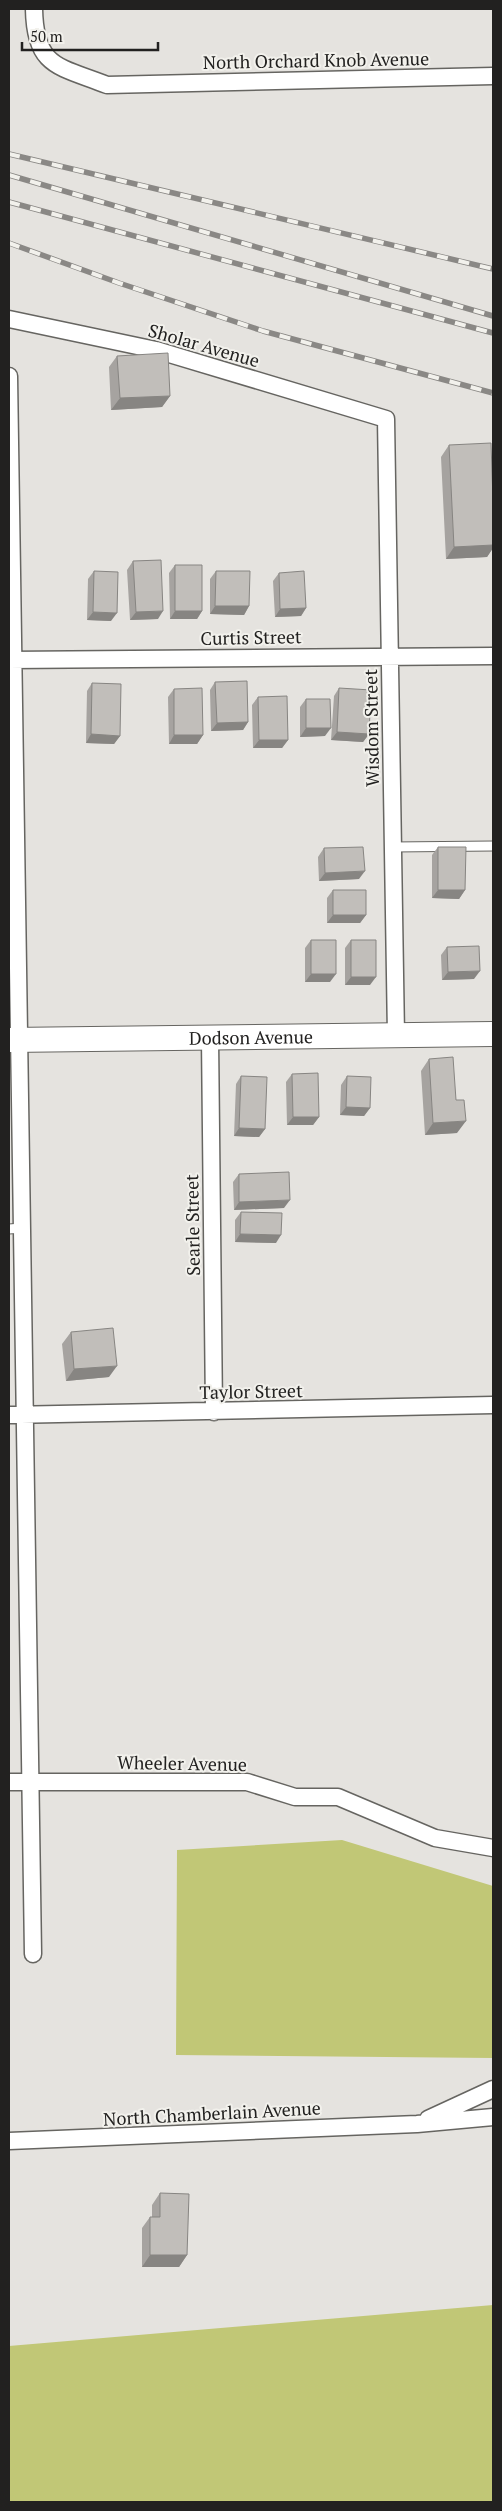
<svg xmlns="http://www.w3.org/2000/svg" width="502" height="2511" viewBox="0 0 502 2511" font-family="'PT Serif',serif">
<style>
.green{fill:#c1c776}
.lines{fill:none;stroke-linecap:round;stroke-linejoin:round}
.lane-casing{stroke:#666561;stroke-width:11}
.street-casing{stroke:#666561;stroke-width:19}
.secondary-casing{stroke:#666561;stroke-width:26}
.lane{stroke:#fff;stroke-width:9}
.street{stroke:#fff;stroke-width:16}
.secondary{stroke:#fff;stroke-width:24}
.rail-casing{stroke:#8a8885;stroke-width:5.5}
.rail{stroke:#f2f1ec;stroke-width:4;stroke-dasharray:11;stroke-linecap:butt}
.wall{fill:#a6a3a0}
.shaded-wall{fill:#878582}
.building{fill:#c1beba;stroke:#878582}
.labels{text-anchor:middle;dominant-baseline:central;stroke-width:4;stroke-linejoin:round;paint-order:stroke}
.street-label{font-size:18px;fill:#222120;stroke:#f2f1ec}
</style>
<rect width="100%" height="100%" fill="#e5e3df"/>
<path class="green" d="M 342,1840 L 493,1886 L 493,2058 L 176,2055 L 177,1850 Z
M 493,2305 L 493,2502 L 9,2502 L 9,2346 Z"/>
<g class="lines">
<g class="lane-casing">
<path id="lane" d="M 393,847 L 493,846
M 9,1229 L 22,1228"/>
</g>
<g class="street-casing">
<path id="street" d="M 34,9 C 35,68 59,66 107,85 L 493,76
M 9,319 L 156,350 L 386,419 L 396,1036
M 9,376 L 33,1954
M 9,660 L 493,656
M 210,1038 L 214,1412
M 9,1415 L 493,1405
M 9,1782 L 247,1782 L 295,1797 L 338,1797 L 435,1838 L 493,1848
M 428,2119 L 493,2089
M 9,2141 L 417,2124 L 493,2117"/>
</g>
<g class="secondary-casing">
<g id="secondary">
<path id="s1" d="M 9,1040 L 493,1034"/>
</g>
</g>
<use href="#lane" class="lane"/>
<use href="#street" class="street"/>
<use href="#secondary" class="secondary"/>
<g class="rail-casing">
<path id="rail" d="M 9,154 L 493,269
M 9,175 L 493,316
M 9,202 L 493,333
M 9,243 L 119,283 L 263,331 L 493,393"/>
</g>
<use href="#rail" class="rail"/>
</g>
<path class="wall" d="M 117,356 L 170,396 L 162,407 L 111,410 L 109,367 Z
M 449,445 L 493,501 L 493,548 L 487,557 L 446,559 L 441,457 Z
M 133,561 L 158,619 L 130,620 L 127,570 Z
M 175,565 L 202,611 L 197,619 L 170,619 L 169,573 Z
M 94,571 L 111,621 L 87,620 L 88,579 Z
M 216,571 L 249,606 L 244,615 L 210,614 L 210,579 Z
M 279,573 L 306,608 L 301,616 L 275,617 L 273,581 Z
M 215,682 L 248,722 L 243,730 L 211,731 L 210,690 Z
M 92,683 L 120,736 L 114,744 L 86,743 L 87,691 Z
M 339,688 L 369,734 L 363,742 L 331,740 L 334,696 Z
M 174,689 L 203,735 L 197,744 L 169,744 L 168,697 Z
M 258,697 L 288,740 L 282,748 L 253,748 L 252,705 Z
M 306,699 L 325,736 L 300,737 L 300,707 Z
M 438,847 L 465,890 L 459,899 L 432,898 L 432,855 Z
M 324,848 L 359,879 L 319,881 L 318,857 Z
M 333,890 L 366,915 L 360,923 L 327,923 L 327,898 Z
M 311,940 L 330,982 L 305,982 L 305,948 Z
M 351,940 L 370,985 L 345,985 L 345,948 Z
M 447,947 L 474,979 L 442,980 L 441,955 Z
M 429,1059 L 457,1133 L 425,1135 L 421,1071 Z
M 292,1074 L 319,1117 L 313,1125 L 287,1125 L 286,1082 Z
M 241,1076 L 265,1129 L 259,1137 L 234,1136 L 236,1084 Z
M 347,1076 L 370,1108 L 364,1116 L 340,1115 L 341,1085 Z
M 239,1174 L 284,1208 L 234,1210 L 233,1182 Z
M 241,1212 L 276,1243 L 235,1242 L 235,1220 Z
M 71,1332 L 109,1377 L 66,1381 L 62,1344 Z
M 160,2193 L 187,2255 L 179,2267 L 142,2267 L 142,2228 L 150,2217 L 152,2217 L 152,2205 Z"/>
<path class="shaded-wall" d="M 170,396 L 162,407 L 111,410 L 120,398 Z
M 493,545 L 493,548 L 487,557 L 446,559 L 454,547 Z
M 215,606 L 249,606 L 244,615 L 210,614 Z
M 306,608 L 301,616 L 275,617 L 280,609 Z
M 163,611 L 158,619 L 130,620 L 136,612 Z
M 175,611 L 202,611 L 197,619 L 170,619 Z
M 93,612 L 117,613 L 111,621 L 87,620 Z
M 248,722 L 243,730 L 211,731 L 217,723 Z
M 306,728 L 331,728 L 325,736 L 300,737 Z
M 337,732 L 369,734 L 363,742 L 331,740 Z
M 91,734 L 120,736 L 114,744 L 86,743 Z
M 174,735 L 203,735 L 197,744 L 169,744 Z
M 259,740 L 288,740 L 282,748 L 253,748 Z
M 365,871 L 359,879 L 319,881 L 325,873 Z
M 438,890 L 465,890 L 459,899 L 432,898 Z
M 333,915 L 366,915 L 360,923 L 327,923 Z
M 480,971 L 474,979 L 442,980 L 448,972 Z
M 311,974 L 336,974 L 330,982 L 305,982 Z
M 351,977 L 376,977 L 370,985 L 345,985 Z
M 346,1107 L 370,1108 L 364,1116 L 340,1115 Z
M 293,1117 L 319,1117 L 313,1125 L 287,1125 Z
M 466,1121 L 457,1133 L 425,1135 L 433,1123 Z
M 239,1128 L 265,1129 L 259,1137 L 234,1136 Z
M 290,1200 L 284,1208 L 234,1210 L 239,1202 Z
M 240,1234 L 281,1235 L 276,1243 L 235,1242 Z
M 117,1366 L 109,1377 L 66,1381 L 74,1369 Z
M 150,2255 L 187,2255 L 179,2267 L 142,2267 Z"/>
<path class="building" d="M 168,353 L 170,396 L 120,398 L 117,356 Z
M 491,443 L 493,501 L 493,545 L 454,547 L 449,445 Z
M 161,560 L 163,611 L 136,612 L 133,561 Z
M 175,565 L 202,565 L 202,611 L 175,611 Z
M 94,571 L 118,572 L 117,613 L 93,612 Z
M 216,571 L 250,571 L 249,606 L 215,606 Z
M 304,571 L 306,608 L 280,609 L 279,573 Z
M 247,681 L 248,722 L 217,723 L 215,682 Z
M 92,683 L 121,684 L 120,736 L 91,734 Z
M 202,688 L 203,735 L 174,735 L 174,689 Z
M 339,688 L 371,690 L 369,734 L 337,732 Z
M 287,696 L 288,740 L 259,740 L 258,697 Z
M 306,699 L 330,699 L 331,728 L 306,728 Z
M 363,847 L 365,871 L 325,873 L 324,848 Z
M 438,847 L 466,847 L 465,890 L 438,890 Z
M 333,890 L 366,890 L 366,915 L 333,915 Z
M 311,940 L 336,940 L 336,974 L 311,974 Z
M 351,940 L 376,940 L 376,977 L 351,977 Z
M 479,946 L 480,971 L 448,972 L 447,947 Z
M 453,1057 L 456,1100 L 464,1100 L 466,1121 L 433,1123 L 429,1059 Z
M 318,1073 L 319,1117 L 293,1117 L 292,1074 Z
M 241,1076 L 267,1077 L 265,1129 L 239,1128 Z
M 347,1076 L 371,1077 L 370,1108 L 346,1107 Z
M 289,1172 L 290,1200 L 239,1202 L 239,1174 Z
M 241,1212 L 282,1213 L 281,1235 L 240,1234 Z
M 113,1328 L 117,1366 L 74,1369 L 71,1332 Z
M 160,2193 L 189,2194 L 187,2255 L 150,2255 L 150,2217 L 160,2217 Z"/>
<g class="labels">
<g class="street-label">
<text transform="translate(316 60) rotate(-1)">North Orchard Knob Avenue</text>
<text transform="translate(204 345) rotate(16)">Sholar Avenue</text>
<text transform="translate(251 637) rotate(-1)">Curtis Street</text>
<text transform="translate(371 728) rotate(-91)">Wisdom Street</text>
<text stroke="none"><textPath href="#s1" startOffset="242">Dodson Avenue</textPath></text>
<text transform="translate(192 1225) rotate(-91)">Searle Street</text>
<text transform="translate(251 1391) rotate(-1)">Taylor Street</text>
<text transform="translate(182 1763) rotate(1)">Wheeler Avenue</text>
<text transform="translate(212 2113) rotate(-3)">North Chamberlain Avenue</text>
</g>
</g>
<rect width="502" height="2511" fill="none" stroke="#222120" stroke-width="20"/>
<path d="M22 42v8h136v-8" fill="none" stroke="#222120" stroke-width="2.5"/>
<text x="30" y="42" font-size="15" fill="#222120" stroke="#f2f1ec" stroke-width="4" paint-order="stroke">50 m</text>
</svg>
